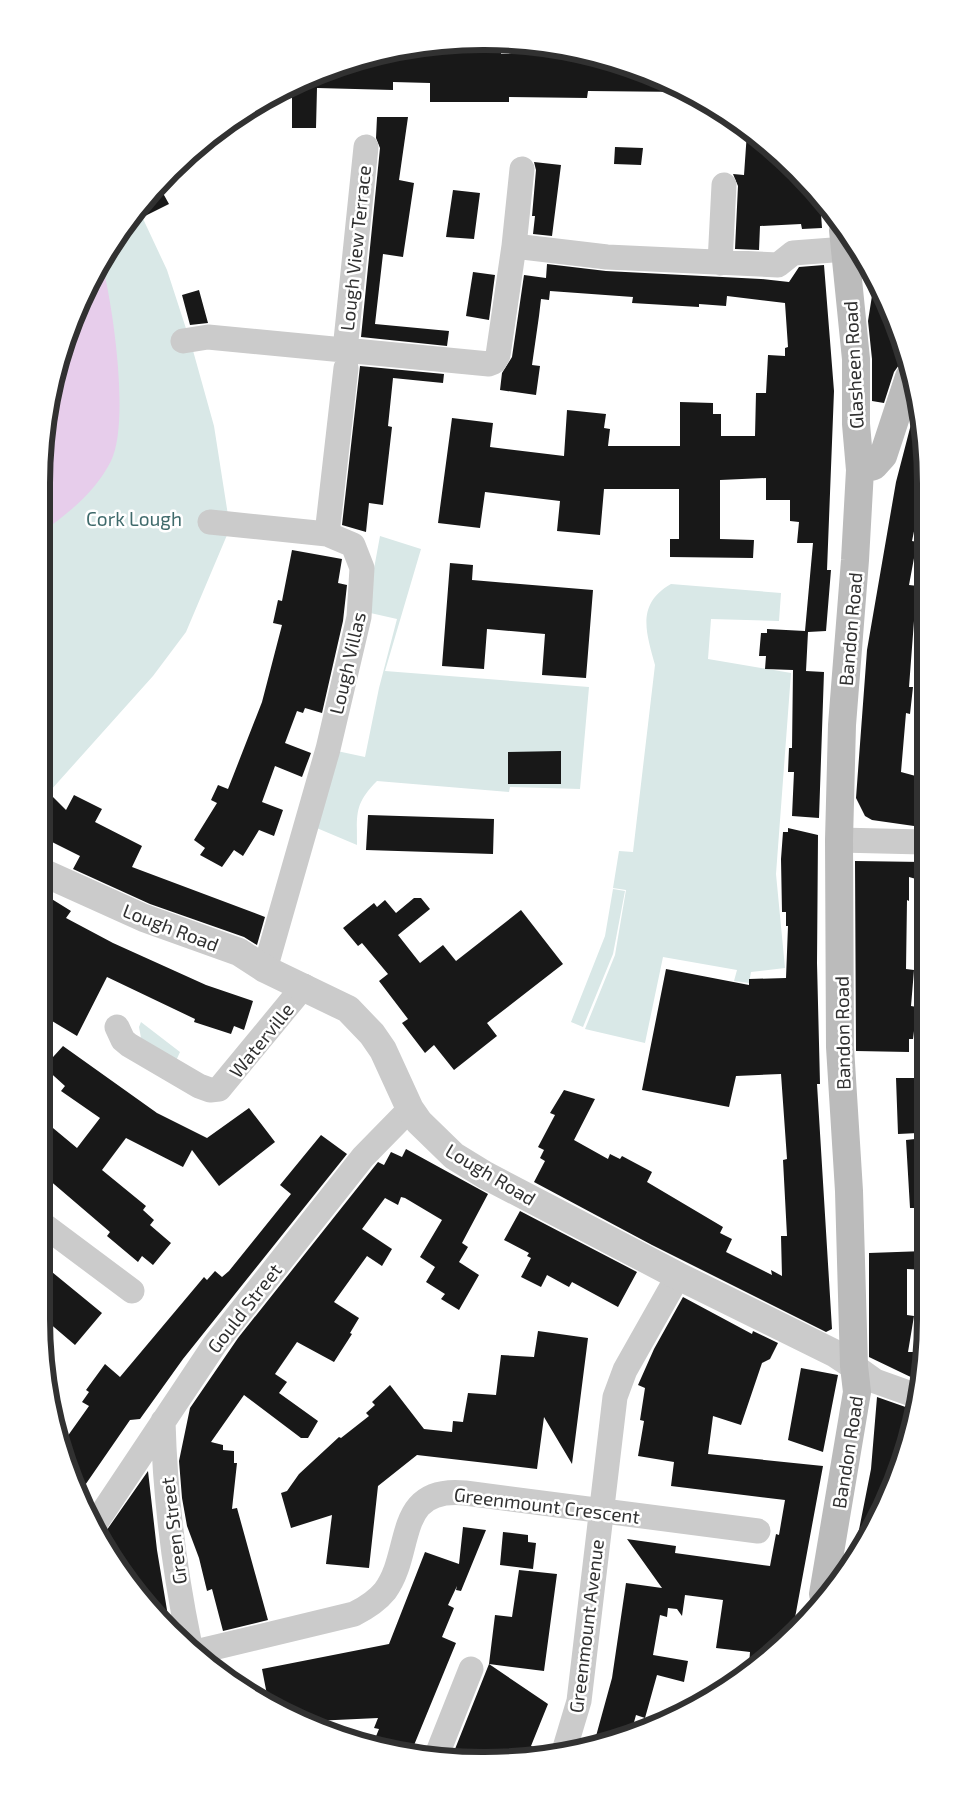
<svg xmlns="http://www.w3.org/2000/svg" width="967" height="1802" viewBox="0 0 967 1802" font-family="'Exo 2',sans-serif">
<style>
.green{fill:#d9e8e7}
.water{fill:#e7cdeb}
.building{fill:#181818}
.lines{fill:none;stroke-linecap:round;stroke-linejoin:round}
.minor{stroke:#cbcbcb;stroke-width:25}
.tertiary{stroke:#cbcbcb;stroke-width:28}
.secondary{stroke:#bbb;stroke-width:28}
.labels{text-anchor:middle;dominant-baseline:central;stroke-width:5;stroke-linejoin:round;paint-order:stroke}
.street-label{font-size:19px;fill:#313131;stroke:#fff}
.park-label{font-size:19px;fill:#3f6a6b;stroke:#fff}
.rim{fill:none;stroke:#313131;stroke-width:6}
</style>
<rect width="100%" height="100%" fill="#fff"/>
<path class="green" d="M 138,208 L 167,270 L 192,347 L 214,426 L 230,528 L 186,632 L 153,676 L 42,800 L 42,455 L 56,369 L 87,288 Z
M 380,536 L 421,549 L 385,671 L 589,687 L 580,789 L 510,787 L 509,792 L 377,781 C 354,804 357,814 357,845 L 312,826 L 337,751 L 365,757 L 379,688 L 397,619 L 366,612 Z
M 671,584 L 781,593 L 779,621 L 711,619 L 708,659 L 791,673 L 776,874 L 785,968 L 751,972 L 749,983 L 734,981 L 737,970 L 663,957 L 645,1043 L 585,1029 L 615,955 L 626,890 L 613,888 L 619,851 L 633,852 L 655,665 C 646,632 636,604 671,584 Z
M 613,889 L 625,891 L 613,954 L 583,1027 L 571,1022 L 605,936 Z
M 141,1022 L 180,1052 L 175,1063 L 141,1038 L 139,1027 Z"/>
<path class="water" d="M 102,263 C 113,306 130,422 111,461 C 96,491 69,513 42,532 C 42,507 40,481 42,456 C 46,392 69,317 102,263 Z"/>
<path class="building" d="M 554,49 L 598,56 L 679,87 L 687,92 L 588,91 L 587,98 L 509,97 L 509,102 L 430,102 L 430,83 L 393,82 L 393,90 L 317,88 L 316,128 L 292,128 L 292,87 L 342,65 L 406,50 L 501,52 L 501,54 L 554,54 Z
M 377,117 L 408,117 L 399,180 L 414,183 L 403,257 L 383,254 L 375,324 L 449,331 L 447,346 L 361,337 L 380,148 L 376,138 Z
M 747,132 L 774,150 L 774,161 L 785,162 L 820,199 L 822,228 L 802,229 L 801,224 L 760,226 L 759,250 L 735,249 L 738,186 L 733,174 L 744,175 Z
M 615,147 L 643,148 L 641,165 L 614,164 Z
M 534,162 L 561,165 L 552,236 L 533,234 L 535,216 L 532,216 L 536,170 Z
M 159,186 L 169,204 L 125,226 L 133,214 Z
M 453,190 L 480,193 L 474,239 L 446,237 Z
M 547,264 L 606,271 L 761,279 L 789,282 L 799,267 L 824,265 L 834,391 L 827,570 L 831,570 L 826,631 L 808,632 L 806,671 L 824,672 L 819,818 L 792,816 L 794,772 L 788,772 L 789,748 L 792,748 L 793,670 L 765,669 L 766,656 L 759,656 L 761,633 L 767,633 L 767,629 L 805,631 L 813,543 L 797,543 L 799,522 L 790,521 L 790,500 L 766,500 L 766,478 L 720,480 L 720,539 L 754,540 L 753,558 L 670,557 L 670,539 L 679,539 L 679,489 L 604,489 L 600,535 L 557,531 L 560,501 L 485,492 L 480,528 L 438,523 L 452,418 L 493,423 L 490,447 L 564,456 L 567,410 L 606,414 L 604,428 L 610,429 L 608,446 L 680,446 L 680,402 L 713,403 L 713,414 L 721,414 L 721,436 L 755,436 L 756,393 L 766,393 L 768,355 L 785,356 L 785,348 L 788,347 L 785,303 L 727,296 L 726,306 L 699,304 L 699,307 L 632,303 L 633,297 L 550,291 L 549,300 L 541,299 L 539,316 L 532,365 L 540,366 L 536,395 L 500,390 L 502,373 L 512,357 L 524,275 L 546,278 Z
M 473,272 L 495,275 L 489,320 L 466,316 Z
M 874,283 L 892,315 L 905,362 L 899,365 L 894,372 L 884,403 L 872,401 L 872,359 L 868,321 Z
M 199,290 L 208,323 L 190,325 L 182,295 Z
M 360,366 L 444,374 L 443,383 L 393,378 L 388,426 L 392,427 L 383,505 L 369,503 L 366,532 L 342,525 Z
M 916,405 L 922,425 L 922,502 L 920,502 L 912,541 L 917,542 L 909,585 L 918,586 L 916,600 L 919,600 L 916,622 L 914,621 L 909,687 L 913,687 L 910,714 L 906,713 L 901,772 L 923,778 L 923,811 L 915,809 L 914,826 L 872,820 L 865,816 L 856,798 L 867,650 L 896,482 Z
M 292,550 L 342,559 L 338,583 L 347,585 L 343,621 L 322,713 L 305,708 L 303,713 L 297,711 L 285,743 L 311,753 L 302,777 L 275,766 L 262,802 L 283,810 L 274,836 L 259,830 L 243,856 L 234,850 L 222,867 L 200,855 L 205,848 L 194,840 L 217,803 L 211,800 L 218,785 L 228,789 L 262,702 L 282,625 L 273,623 L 278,600 L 282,601 Z
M 450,563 L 473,565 L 472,580 L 593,590 L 586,678 L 542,675 L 545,634 L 487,629 L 484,669 L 442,666 Z
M 561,751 L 561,784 L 508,784 L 508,752 Z
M 50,794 L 66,810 L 74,795 L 102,809 L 95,822 L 142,846 L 132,867 L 265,917 L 257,945 L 244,937 L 150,904 L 73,869 L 80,856 L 42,837 L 42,804 Z
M 368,815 L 494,819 L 493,854 L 366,850 Z
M 788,828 L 818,835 L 817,963 L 820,1084 L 817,1084 L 832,1329 L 826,1332 L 652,1245 L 534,1182 L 545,1161 L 540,1158 L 544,1150 L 538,1147 L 555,1115 L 550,1113 L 564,1090 L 595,1099 L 574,1140 L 608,1159 L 610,1154 L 620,1159 L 622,1156 L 652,1172 L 647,1182 L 723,1227 L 720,1233 L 732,1239 L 726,1252 L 772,1275 L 771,1270 L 782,1276 L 781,1236 L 787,1236 L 783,1160 L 787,1159 L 781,1074 L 736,1076 L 729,1107 L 642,1090 L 666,969 L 749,985 L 749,979 L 786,978 L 788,926 L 786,926 L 786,912 L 782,912 L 781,859 L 783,832 L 788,832 Z
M 855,861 L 923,862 L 923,881 L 909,877 L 909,901 L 907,900 L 906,969 L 914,970 L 911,1006 L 917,1007 L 913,1039 L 909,1039 L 909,1052 L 856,1051 Z
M 42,893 L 71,911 L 66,918 L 113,943 L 206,985 L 253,1001 L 244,1030 L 234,1026 L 231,1034 L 194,1022 L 195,1019 L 107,977 L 77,1036 L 42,1015 Z
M 414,898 L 421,898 L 430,909 L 398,935 L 420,963 L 443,945 L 456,961 L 521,910 L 563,964 L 487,1023 L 497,1036 L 454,1070 L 434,1045 L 425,1053 L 402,1023 L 408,1019 L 379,981 L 388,974 L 362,943 L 358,946 L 343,928 L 374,903 L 377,907 L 385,900 L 396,913 Z
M 63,1046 L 157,1113 L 207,1138 L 249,1108 L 275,1142 L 219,1186 L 192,1150 L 183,1167 L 126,1138 L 102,1170 L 146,1206 L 143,1210 L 154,1220 L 150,1225 L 171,1243 L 153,1265 L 142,1256 L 138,1262 L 107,1236 L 110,1232 L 41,1173 L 41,1118 L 77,1148 L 100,1118 L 61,1091 L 65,1086 L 44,1067 Z
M 896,1078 L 922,1078 L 923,1094 L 916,1095 L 918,1133 L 898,1134 Z
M 321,1135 L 347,1154 L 183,1359 L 140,1419 L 130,1420 L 81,1491 L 65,1461 L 62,1444 L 89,1406 L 82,1402 L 89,1392 L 86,1390 L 105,1364 L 120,1377 L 204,1277 L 207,1280 L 215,1271 L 222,1277 L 229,1271 L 291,1194 L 280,1185 Z
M 924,1138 L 924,1208 L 910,1208 L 906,1140 Z
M 406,1149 L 488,1194 L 462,1243 L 468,1247 L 459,1262 L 479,1275 L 459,1310 L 441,1299 L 445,1294 L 426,1282 L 435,1267 L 420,1257 L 442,1220 L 405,1198 L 401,1197 L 398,1205 L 385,1198 L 362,1229 L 392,1249 L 382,1266 L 367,1256 L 334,1302 L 359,1318 L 350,1333 L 352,1334 L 334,1362 L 297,1342 L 275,1374 L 287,1382 L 279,1393 L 318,1421 L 308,1438 L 301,1438 L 244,1395 L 211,1442 L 223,1445 L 223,1450 L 234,1451 L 234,1463 L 237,1463 L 232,1509 L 237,1508 L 268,1620 L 223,1631 L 212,1589 L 207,1591 L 199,1558 L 187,1526 L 182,1498 L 179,1461 L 190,1408 L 238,1338 L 374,1167 L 378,1162 L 384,1165 L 391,1152 L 402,1157 Z
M 520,1211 L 637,1272 L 618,1307 L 572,1282 L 569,1287 L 547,1275 L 541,1287 L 521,1277 L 531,1258 L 527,1256 L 529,1253 L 504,1240 Z
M 925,1251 L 925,1270 L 907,1269 L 907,1315 L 914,1316 L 908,1352 L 920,1352 L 919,1381 L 869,1357 L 869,1253 Z
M 41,1263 L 102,1313 L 75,1345 L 41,1316 Z
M 683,1297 L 752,1334 L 753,1331 L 778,1343 L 770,1359 L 762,1363 L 741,1425 L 713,1416 L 708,1454 L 823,1466 L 792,1634 L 749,1665 L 750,1652 L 716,1648 L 723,1600 L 685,1595 L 682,1616 L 677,1609 L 668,1608 L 667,1617 L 660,1615 L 653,1655 L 688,1661 L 684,1682 L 657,1675 L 645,1718 L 636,1715 L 631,1733 L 593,1747 L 612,1678 L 626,1583 L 662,1588 L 627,1539 L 676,1546 L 675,1553 L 770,1566 L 776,1534 L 779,1535 L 785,1500 L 671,1486 L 674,1462 L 638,1456 L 644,1421 L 640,1420 L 645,1388 L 638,1385 L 654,1349 Z
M 538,1331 L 588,1338 L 572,1464 L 544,1417 L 537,1469 L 417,1455 L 378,1486 L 369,1568 L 326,1564 L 332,1515 L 291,1528 L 281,1493 L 287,1491 L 299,1474 L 339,1437 L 341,1438 L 369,1416 L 366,1413 L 375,1405 L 372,1402 L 390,1385 L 424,1429 L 452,1432 L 453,1421 L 463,1422 L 468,1393 L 496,1395 L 501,1355 L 534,1357 Z
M 801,1368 L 838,1375 L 823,1452 L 788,1440 Z
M 877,1397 L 914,1410 L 911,1433 L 880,1514 L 855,1550 L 871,1469 Z
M 148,1471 L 157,1550 L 169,1622 L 133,1588 L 104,1534 Z
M 463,1527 L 486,1530 L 461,1591 L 456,1590 L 457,1586 L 448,1605 L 454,1608 L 442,1637 L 456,1643 L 412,1750 L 372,1746 L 379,1729 L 374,1728 L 378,1718 L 314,1721 L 268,1700 L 262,1669 L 389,1644 L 425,1552 L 459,1564 Z
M 503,1532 L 528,1535 L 528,1542 L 536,1543 L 533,1569 L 500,1565 Z
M 519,1570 L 557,1574 L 544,1671 L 489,1664 L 495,1615 L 512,1617 Z
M 489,1664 L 548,1704 L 531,1746 L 550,1754 L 513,1760 L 453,1754 Z"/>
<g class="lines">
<path class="minor" d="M 514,246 L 607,257 L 778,265 L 793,253 L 846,249
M 720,263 L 724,185
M 183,341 L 208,337 L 489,364 L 494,362 L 498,355 L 514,246 L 522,169
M 345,350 L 366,147
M 210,522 L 327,534
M 839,840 L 923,842
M 265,969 L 328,749 L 359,617 L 362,568 L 353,545 L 327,534 L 346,368
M 117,1027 L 123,1040 L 129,1045 L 199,1086 L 210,1090 L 219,1089 L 304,986
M 41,1223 L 132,1291
M 854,1366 L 875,1381 L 917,1396
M 163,1421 C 165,1495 174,1568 189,1641
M 97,1521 L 215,1344 L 363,1157 L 410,1109
M 200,1651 L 354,1614 C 366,1608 377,1601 385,1591 C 414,1552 393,1486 465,1493 L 758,1531
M 564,1751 L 579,1701 L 615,1397 L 625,1370 L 678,1276
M 438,1752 L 471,1669"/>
<path class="tertiary" d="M 42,872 L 144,918 L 239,952 L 265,969 L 348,1009 L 372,1034 L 383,1050 L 410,1109 L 419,1122 L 454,1156 L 485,1175 L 678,1276 L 836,1354 L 854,1366"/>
<path class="secondary" d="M 860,470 L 874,466 L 883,456 L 909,377
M 823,1594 L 857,1392 L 854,1366 L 849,1191 L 840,1047 L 839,840 L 842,725 L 855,560 L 860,470 L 856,424 L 856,359 L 843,230"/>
</g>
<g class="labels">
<g class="street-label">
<text transform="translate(355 248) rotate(-84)">Lough View Terrace</text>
<text transform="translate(853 365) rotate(-93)">Glasheen Road</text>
<text transform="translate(850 629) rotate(-85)">Bandon Road</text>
<text transform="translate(347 663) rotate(-77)">Lough Villas</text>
<text transform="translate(171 927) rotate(21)">Lough Road</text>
<text transform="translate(842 1033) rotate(-91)">Bandon Road</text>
<text transform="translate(261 1040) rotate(-51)">Waterville</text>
<text transform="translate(491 1174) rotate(31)">Lough Road</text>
<text transform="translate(244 1308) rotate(-52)">Gould Street</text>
<text transform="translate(847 1452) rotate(-81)">Bandon Road</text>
<text transform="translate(547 1505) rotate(7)">Greenmount Crescent</text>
<text transform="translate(173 1531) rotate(-97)">Green Street</text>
<text transform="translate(586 1626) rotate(-83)">Greenmount Avenue</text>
</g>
<g class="park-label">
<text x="134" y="518">Cork Lough</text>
</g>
</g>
<path d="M0 0H967V1802H0ZM483 50H484A433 433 0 0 1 917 483V1319A433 433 0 0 1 484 1752H483A433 433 0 0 1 50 1319V483A433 433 0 0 1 483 50Z" fill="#fff" fill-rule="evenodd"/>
<path class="rim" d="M483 50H484A433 433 0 0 1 917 483V1319A433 433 0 0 1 484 1752H483A433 433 0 0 1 50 1319V483A433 433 0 0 1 483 50Z"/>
</svg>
